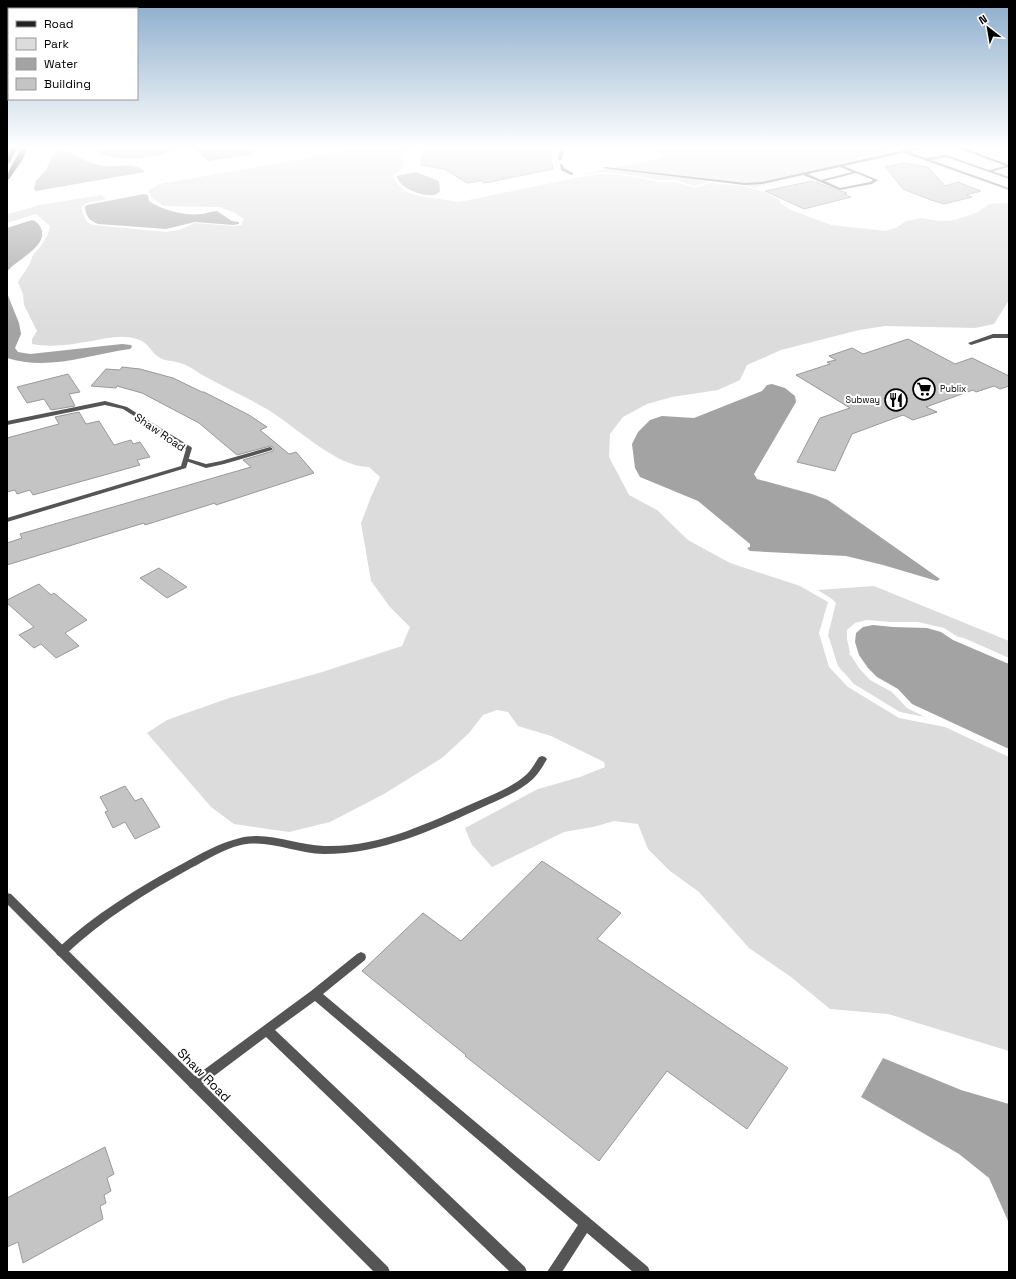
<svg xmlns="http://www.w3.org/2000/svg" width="1016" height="1279" viewBox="0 0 1016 1279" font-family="'Space Grotesk',sans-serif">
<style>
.green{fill:#dcdcdc}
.water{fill:#a3a3a3}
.building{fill:#c4c4c4;stroke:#999}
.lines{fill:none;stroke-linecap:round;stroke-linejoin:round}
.highway-casing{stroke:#dbdbdb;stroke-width:1}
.lane{fill:#555;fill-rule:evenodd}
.street{fill:#555;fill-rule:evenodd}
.secondary{fill:#222;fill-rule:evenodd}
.highway{fill:#000;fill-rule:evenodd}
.labels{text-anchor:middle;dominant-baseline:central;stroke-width:4;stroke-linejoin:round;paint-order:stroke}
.far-poi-label{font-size:9px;fill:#000;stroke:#fff;text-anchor:start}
.street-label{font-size:11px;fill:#000;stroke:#fff}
.near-street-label{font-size:13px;fill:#000;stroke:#fff}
</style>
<rect width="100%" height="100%" fill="#fff"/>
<path class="green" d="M 364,148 L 413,148 L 402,152 L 401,159 L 405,165 L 393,176 L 395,180 L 401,188 L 407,192 L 419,196 L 459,202 L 576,178 L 603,174 L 630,176 L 658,182 L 674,182 L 696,188 L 710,183 L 744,186 L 766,193 L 780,200 L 780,203 L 791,210 L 831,225 L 886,231 L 897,227 L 906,221 L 922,218 L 939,221 L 955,220 L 976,213 L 989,204 L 1009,203 L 1009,300 L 994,324 L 975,328 L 885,326 L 859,330 L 781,350 L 747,365 L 740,380 L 718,390 L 672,397 L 647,404 L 623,417 L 610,434 L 609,457 L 629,495 L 657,510 L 688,540 L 730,563 L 800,586 L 828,602 L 819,633 L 829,667 L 848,687 L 899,718 L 945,727 L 1009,757 L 1009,1051 L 888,1014 L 830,1009 L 791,977 L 749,948 L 699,892 L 670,871 L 648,849 L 638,824 L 614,821 L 593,827 L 564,832 L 492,867 L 472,845 L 465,828 L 538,789 L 580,777 L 605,767 L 604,762 L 551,736 L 518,726 L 508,712 L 497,710 L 483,715 L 469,733 L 442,758 L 384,794 L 330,822 L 289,832 L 234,824 L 211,807 L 147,733 L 167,720 L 229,698 L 319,673 L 402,646 L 410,627 L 390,607 L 371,581 L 361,523 L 371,497 L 380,477 L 369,467 C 335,467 295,425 265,408 C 246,397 226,388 206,377 C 198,373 189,365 180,363 C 174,361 167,361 162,359 C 151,354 149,342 137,339 C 122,334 107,338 92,341 C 73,344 51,348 32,344 L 32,339 L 37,331 L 24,305 L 23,294 L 18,282 L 29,265 L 33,255 L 41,246 L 48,234 L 50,226 L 36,214 L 7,223 L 7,214 L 40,205 L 101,195 L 104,197 L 105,200 L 89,202 L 81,207 L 83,214 L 88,223 L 94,225 L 166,232 L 179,230 L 195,223 L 233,226 L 241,225 L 244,219 L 235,213 L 220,207 L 164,206 L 153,199 L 148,190 L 160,184 Z
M 651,148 L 898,148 L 858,158 L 858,159 L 756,187 L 760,189 L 744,185 L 710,181 L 695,186 L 676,180 L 658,180 L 632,175 L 603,172 L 579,175 L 665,157 Z
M 874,586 L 1009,641 L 1009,658 L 964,638 L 958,637 L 944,628 L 918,622 L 891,622 L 867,620 L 855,623 L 847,630 L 847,639 L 850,653 L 849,654 L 852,657 L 859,668 L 870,680 L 892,692 L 907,708 L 925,717 L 900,712 L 854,684 L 838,666 L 828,635 L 836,603 L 832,599 L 818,590 Z"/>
<path class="water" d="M 91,148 L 175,148 C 158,159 128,160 108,156 C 103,155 97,151 91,148 Z
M 194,148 L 248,148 L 254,154 L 208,161 Z
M 59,149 C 74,153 87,164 103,166 C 115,167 136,162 145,172 L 36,191 L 34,189 L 36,181 L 46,170 L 55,151 Z
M 416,172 L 439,181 L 440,191 L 437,194 C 429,198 411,192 404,186 C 400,184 398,179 396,176 Z
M 144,194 L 148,195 L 149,201 C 162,210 185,216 201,214 C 206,214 211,211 217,211 L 232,221 L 239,222 L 239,224 L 233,225 L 195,222 L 166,229 L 98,224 C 89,220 86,217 85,207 L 87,205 Z
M 32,220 C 36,221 39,224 41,228 C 49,247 16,259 7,272 L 7,228 Z
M 7,293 L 19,323 L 21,334 L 15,348 L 18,352 L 30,354 L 122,344 L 131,345 L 132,347 L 130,349 C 88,355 48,371 7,358 Z
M 772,384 L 785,388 L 795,396 L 796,402 L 754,474 L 757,479 L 812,494 L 828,500 L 940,579 L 937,581 L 883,565 L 846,556 L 750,551 L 747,548 L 750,547 L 750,544 L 698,501 L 640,477 L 635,468 L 632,444 L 638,432 L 650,420 L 662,416 L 694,418 L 762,391 L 767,385 Z
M 873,625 L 893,627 L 927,628 L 941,632 L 953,640 L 1009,664 L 1009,749 L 912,704 L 898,689 L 877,677 L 868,668 L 859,655 L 855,642 L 856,633 L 863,627 Z
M 883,1058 L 961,1090 L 1009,1104 L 1009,1223 L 989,1178 L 959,1154 L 861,1097 Z"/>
<path class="building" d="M 423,148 L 511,148 L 506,151 L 550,151 L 553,169 L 485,183 L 481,181 L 467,183 L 444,169 L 421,165 Z
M 903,163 L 928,167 L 945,186 L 958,182 L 981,191 L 966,195 L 972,197 L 944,204 L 931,200 L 903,189 L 885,167 Z
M 812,181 L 847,193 L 844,194 L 851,197 L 804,209 L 765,191 Z
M 908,339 L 955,364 L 972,358 L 1009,376 L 1009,386 L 1000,389 L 994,386 L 976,392 L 973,390 L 926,407 L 937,412 L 913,420 L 903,415 L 852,434 L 835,471 L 797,462 L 820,418 L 850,408 L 796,375 L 830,364 L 827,362 L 836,360 L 829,356 L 852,348 L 863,354 Z
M 122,367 L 140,369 L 173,378 L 202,392 L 204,392 L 249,415 L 267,427 L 260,430 L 289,454 L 296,452 L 314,473 L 216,505 L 215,503 L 145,525 L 144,523 L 7,565 L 7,543 L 22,538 L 20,534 L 251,467 L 243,460 L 273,451 L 273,447 L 270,446 L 237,455 L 199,423 L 142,393 L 117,386 L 116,388 L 91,386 L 106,369 L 120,370 Z
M 68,374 L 80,392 L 69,394 L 75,406 L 51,410 L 44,399 L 27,403 L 17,387 Z
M 79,412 L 86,424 L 99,421 L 114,445 L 131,440 L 133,444 L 140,442 L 150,457 L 137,460 L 140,465 L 33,495 L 30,490 L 17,494 L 15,490 L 7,492 L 7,438 L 59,424 L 55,417 Z
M 159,568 L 187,587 L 167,598 L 140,578 Z
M 39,584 L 51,595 L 54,593 L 87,620 L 65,633 L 79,646 L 56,658 L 41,644 L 34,648 L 19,635 L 34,627 L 7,603 L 7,600 Z
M 125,786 L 135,801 L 142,798 L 160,827 L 135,839 L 125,822 L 113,828 L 105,812 L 108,811 L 100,797 Z
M 542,861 L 621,913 L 597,939 L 788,1068 L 747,1129 L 667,1071 L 599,1161 L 465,1056 L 466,1055 L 362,971 L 423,913 L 461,941 Z
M 105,1147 L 114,1174 L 107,1178 L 111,1191 L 104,1195 L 106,1203 L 100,1206 L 103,1219 L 23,1263 L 18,1242 L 7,1247 L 7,1198 Z"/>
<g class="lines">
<g class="highway-casing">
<path id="highway" d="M 11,148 L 17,148 L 10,162 L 7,164 L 7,156 Z
M 21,148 L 27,148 L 23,159 L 9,179 L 7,180 C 7,169 17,159 21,148 Z"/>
</g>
<path class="lane" d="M 560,148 L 564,148 L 562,159 L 560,160 L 558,159 Z
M 913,148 L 922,148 L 909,152 L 926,158 L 946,155 L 989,170 L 1009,165 L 1009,167 L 993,171 L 1009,177 L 1009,179 L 946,157 L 931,160 L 1009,188 L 1009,190 L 904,153 L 844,166 L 878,180 L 872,184 L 840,190 L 803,175 L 762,184 L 745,185 L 603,168 L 605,167 L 745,183 L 762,182 ZM 840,167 L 852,172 L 821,180 L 808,174 ZM 856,173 L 873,180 L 870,182 L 840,188 L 825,181 Z
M 560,164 L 562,164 L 564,168 L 573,173 L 573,175 L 571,175 L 561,170 Z
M 993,334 L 1009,334 L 1009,338 L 993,338 L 971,345 L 968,343 Z
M 270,447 L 272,448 L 272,450 L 224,464 L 206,468 L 183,460 L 186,458 L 206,464 L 221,461 Z
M 542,756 L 545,757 L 547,759 C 543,766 539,773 533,779 C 519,792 500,799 483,807 C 433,830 381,854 324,854 C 296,854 270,839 241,845 C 223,849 207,860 191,868 C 146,893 103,919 65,955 L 61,957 L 57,955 L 56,952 L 57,949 C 95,914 137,888 182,864 C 200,854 219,843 240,838 C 269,831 295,845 324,846 C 378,848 428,823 476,802 C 494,794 513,787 527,774 C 532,769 535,763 539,757 Z
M 361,952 L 365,954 L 366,957 L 365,960 L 323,994 L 648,1267 L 650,1272 L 633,1272 L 587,1233 L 562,1272 L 547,1272 L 578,1225 L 315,1001 L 275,1030 L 525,1267 L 527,1272 L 510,1272 L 266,1037 L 198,1088 L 194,1090 L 190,1088 L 188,1084 L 190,1080 L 311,991 L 357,954 Z"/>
<path class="street" d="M 105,401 L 127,407 L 191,447 L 192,448 L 186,468 L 7,522 L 7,518 L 181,466 L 186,449 L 123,409 L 105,405 L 7,425 L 7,421 Z
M 7,893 L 11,894 L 388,1267 L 390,1272 L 374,1272 L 7,904 Z"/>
<path class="secondary" d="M 957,148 L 964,148 L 1009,165 L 1009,167 Z"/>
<use href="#highway" class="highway"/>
</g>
<linearGradient id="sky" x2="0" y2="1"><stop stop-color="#8cadcc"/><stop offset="0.45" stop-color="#fff"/><stop offset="1" stop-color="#fff" stop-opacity="0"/></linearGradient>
<rect width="1016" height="327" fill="url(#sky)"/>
<defs>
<g id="supermarket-ring" transform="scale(1.15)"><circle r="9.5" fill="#fff" stroke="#000" stroke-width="1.5"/><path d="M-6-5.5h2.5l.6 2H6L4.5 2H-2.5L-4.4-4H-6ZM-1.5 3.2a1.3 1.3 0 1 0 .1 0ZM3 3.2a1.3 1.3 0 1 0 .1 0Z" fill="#000"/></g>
<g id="restaurant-ring" transform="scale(1.15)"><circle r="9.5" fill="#fff" stroke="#000" stroke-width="1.5"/><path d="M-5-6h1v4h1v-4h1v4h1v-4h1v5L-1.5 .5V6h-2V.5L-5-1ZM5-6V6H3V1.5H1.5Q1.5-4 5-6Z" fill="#000"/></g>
</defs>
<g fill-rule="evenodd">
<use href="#supermarket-ring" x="924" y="389"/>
<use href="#restaurant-ring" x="896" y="400"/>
</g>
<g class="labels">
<g class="far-poi-label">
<text x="940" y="389">Publix</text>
<text x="880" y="400" text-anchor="end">Subway</text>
</g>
<g class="street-label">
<text transform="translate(160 432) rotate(34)">Shaw Road</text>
</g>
<g class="near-street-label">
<text transform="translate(204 1075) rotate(45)">Shaw Road</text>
</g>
</g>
<rect width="1016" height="1279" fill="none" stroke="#000000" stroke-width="16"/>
<rect x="8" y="8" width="130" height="92" fill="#ffffff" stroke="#999999"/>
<rect x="16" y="21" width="20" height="6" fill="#222222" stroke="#999999"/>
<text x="44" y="28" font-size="12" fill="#000000">Road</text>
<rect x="16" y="38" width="20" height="12" fill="#dcdcdc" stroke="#999999"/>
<text x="44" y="48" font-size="12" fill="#000000">Park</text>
<rect x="16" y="58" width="20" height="12" fill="#a3a3a3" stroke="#999999"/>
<text x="44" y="68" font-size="12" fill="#000000">Water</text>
<rect x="16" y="78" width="20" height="12" fill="#c4c4c4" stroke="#999999"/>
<text x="44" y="88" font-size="12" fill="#000000">Building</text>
<g transform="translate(988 28) rotate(329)" stroke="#ffffff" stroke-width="3" paint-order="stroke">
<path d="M0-3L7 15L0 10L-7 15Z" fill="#000000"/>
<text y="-6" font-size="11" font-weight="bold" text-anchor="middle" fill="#000000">N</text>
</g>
</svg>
